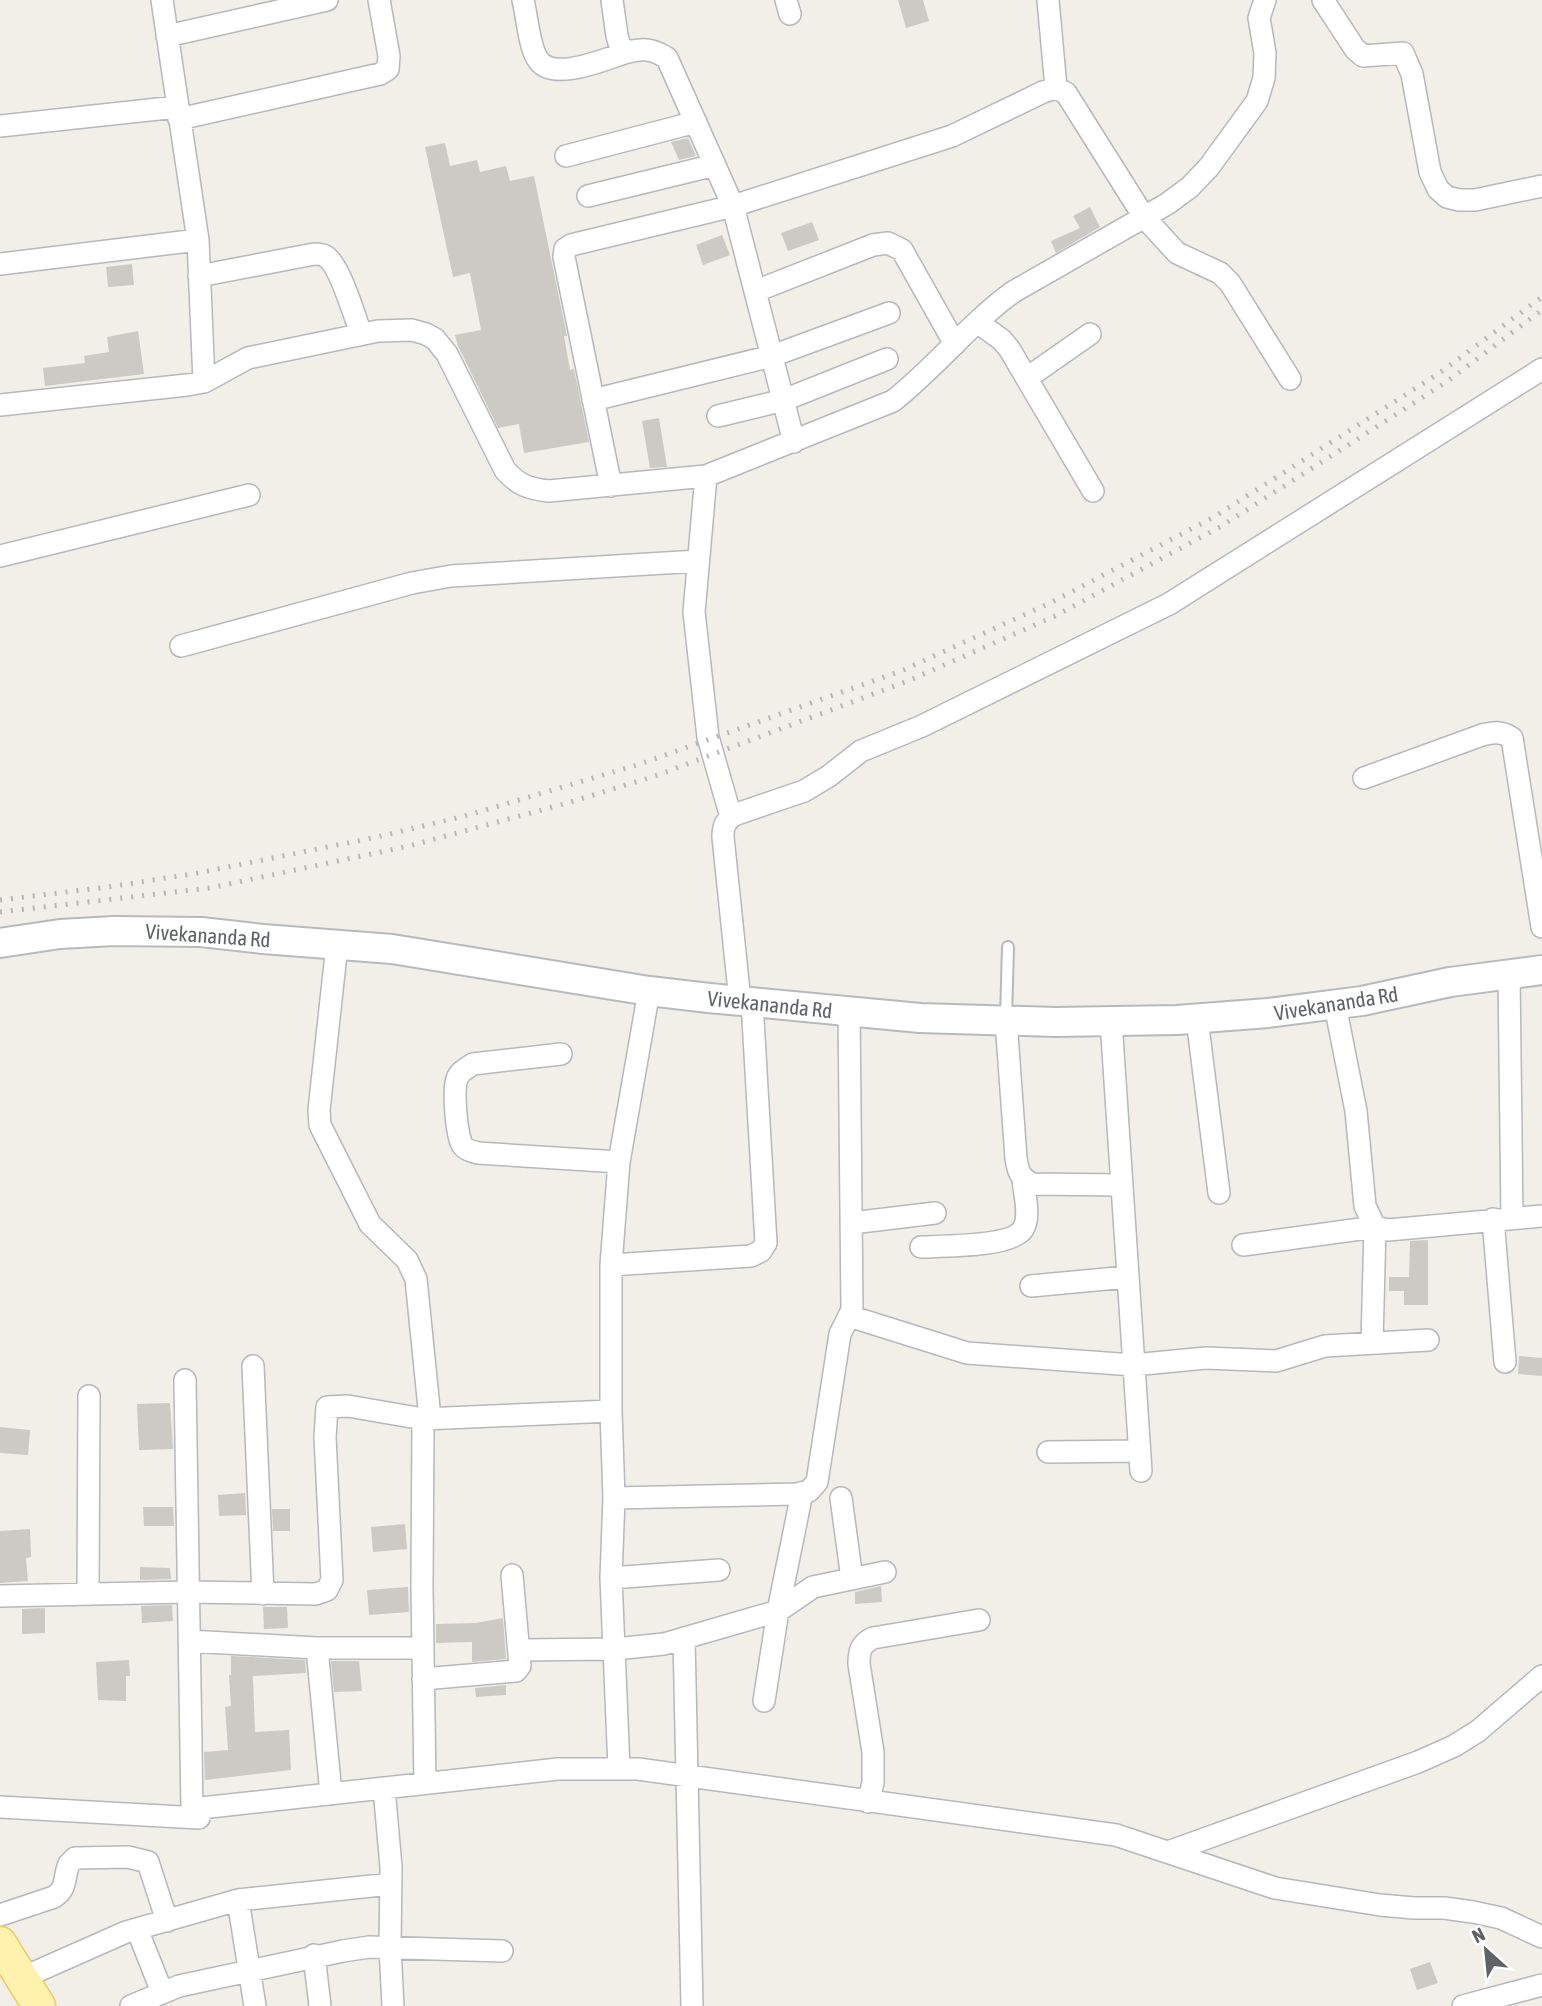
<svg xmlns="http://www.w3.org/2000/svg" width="1542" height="2006" viewBox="0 0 1542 2006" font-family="'Asap Condensed',sans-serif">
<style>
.building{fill:#cccac5}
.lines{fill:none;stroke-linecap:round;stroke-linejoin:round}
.lane-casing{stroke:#b5b8bc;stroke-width:14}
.street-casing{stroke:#b5b8bc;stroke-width:24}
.secondary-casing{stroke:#b6babf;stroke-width:32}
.primary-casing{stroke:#f2c960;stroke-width:35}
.lane{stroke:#fff;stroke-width:10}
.street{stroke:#fff;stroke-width:21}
.secondary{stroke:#fff;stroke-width:28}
.primary{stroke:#fff2af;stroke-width:32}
.rail{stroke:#b6b7b8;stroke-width:5;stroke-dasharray:2 9;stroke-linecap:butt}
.labels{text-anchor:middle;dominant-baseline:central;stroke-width:7;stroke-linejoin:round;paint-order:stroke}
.street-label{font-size:21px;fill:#5f6368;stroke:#fff}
</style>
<rect width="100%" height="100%" fill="#f1efe8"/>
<path class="building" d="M 898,0 L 923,0 L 929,21 L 906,28 Z
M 688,138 L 696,156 L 679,160 L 671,142 Z
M 445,143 L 450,166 L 477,160 L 480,172 L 506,166 L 510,181 L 534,176 L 567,336 L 564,336 L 570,370 L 574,369 L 589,442 L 524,453 L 519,424 L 498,428 L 458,346 L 455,335 L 481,330 L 470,273 L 453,277 L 425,147 Z
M 1090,207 L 1100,227 L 1056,253 L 1051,241 L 1080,228 L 1073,216 Z
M 812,222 L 819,240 L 788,251 L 781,233 Z
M 722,235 L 730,255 L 703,265 L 696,245 Z
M 132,264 L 134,285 L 108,287 L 106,267 Z
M 138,331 L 144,374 L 45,386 L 43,368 L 85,363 L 84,356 L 109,352 L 107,337 Z
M 659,418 L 667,467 L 650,468 L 642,421 Z
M 1428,1240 L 1428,1305 L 1404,1305 L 1404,1291 L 1389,1291 L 1389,1277 L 1409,1277 L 1410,1241 Z
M 1519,1356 L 1542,1358 L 1542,1376 L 1518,1374 Z
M 170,1403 L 173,1449 L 139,1450 L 137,1404 Z
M 0,1427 L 30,1430 L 28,1455 L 0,1453 Z
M 245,1493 L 246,1515 L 219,1516 L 218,1495 Z
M 143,1507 L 173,1507 L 174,1526 L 144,1526 Z
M 272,1509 L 290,1509 L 290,1531 L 273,1531 Z
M 405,1524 L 407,1549 L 373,1552 L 371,1527 Z
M 30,1529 L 31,1557 L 26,1558 L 28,1581 L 0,1583 L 0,1531 Z
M 140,1567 L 170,1568 L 171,1579 L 140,1580 Z
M 881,1586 L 882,1602 L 855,1604 L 855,1592 Z
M 408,1587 L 409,1612 L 369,1615 L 367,1590 Z
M 172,1605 L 173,1621 L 142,1623 L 141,1606 Z
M 263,1607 L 287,1607 L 288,1628 L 264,1629 Z
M 45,1608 L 45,1633 L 22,1634 L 22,1609 Z
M 503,1618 L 506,1659 L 472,1662 L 472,1642 L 436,1643 L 436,1624 L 476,1623 Z
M 231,1656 L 305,1660 L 306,1673 L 253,1676 L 255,1732 L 289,1730 L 291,1770 L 205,1780 L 204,1752 L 228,1750 L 225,1707 L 231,1706 L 229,1675 L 231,1675 Z
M 129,1660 L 130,1676 L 126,1676 L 126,1701 L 98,1700 L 96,1662 Z
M 331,1661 L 359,1661 L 362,1691 L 334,1692 Z
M 506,1685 L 506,1695 L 476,1697 L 475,1688 Z
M 1430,1962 L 1438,1983 L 1417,1990 L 1410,1969 Z"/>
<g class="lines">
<g class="lane-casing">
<path id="lane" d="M 1006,1018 L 1008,947"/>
</g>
<g class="street-casing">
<path id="street" d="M 162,0 L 198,240 L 204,382
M 523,0 C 527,16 529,45 537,58 C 551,84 607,58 628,52
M 612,0 L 617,36 L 620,46 L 628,52 C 644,48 653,49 667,58 L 733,206 L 794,442
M 786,0 L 790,14
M 1048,0 L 1056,88
M 1323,0 L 1355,49 L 1363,56 L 1403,53 L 1412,74 L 1430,172 L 1438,189 L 1447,197 L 1459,200 L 1475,200 L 1542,186
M 167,36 L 327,0
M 179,119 L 380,74 L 388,69 L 389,56 L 379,0
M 0,126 L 177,107
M 566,156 L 696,122
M 588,196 L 715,165
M 0,264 L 198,240
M 199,276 L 314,254 C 317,254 322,254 325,256 C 339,263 355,317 361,334
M 756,291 L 873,245 L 888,243 L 902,250 L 955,344
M 977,322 L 1002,340 L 1010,350 L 1093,491
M 1027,378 L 1090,334
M 593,400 L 772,356 L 889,313
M 0,405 L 187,385 L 204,382 L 248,358 L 378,331 L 412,330 L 426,334 L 435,339 L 447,354 L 505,470 C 518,485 529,489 549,491 L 706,476 L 893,401 C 936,367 969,324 1013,292 L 1167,204 L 1190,187 L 1209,167 L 1257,101 L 1264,78 L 1265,53 L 1259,18 L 1265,0
M 718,416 L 784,400 L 887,359
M 706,476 L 694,612 L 708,737 L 731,817
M 611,486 L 564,257 L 565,249 L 571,245 L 733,206 L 952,136 L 1043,92 L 1056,88 L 1066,93 L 1144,217 L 1177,253 L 1220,273 L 1230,283 L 1290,379
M 0,556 L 249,495
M 181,646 L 412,583 L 451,576 L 698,561
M 1364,778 L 1482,735 C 1494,732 1501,731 1512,738 L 1542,927
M 337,945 L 319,1110 L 320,1125 L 370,1224 L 407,1260 L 416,1279 L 430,1418
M 1509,974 L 1512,1218
M 740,1001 L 723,837 C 723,826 725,822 734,815 L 804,791 L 829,776 L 861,751 L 922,726 L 1169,604 L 1542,369
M 1335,1005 L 1356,1111 L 1365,1206 L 1375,1227 L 1388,1230 L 1542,1216
M 1197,1019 L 1219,1193
M 1006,1021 L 1016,1158 C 1018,1172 1020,1178 1033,1184 L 1121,1185
M 1111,1021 L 1141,1471
M 561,1054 L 473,1064 C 467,1068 459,1072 457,1079 C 453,1090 456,1137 463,1146 C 467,1151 472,1151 478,1153 L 619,1162
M 1493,1219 L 1505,1362
M 852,1223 L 935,1213
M 1243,1245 L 1375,1227 L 1372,1343
M 921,1247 C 942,1246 1012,1247 1023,1229 C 1031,1216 1024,1194 1023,1179
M 611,1265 L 751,1256 L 761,1251 L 766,1243 L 752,1002
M 1031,1286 L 1127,1277
M 849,1316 L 967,1353 L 1133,1365 L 1206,1358 L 1276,1361 L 1325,1346 L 1428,1340
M 253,1366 L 263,1594
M 185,1380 L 192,1809
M 423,1419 L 422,1587 L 425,1783
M 1048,1452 L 1139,1451
M 614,1498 L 797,1494 L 809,1491 L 817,1482 L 840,1334 L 852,1310 L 849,1011
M 841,1498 L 852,1579
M 611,1578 L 719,1570
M 88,1594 L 89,1396
M 0,1596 L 188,1592 L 316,1594 L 327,1590 L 332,1580 L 325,1437 L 327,1407 L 348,1406 L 423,1419 L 611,1411
M 684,1638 L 692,2006
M 189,1641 L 317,1648 L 423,1648
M 317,1648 L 331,1794
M 519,1650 L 615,1649 L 664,1644 L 778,1611 L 813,1587 L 885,1572
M 423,1679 L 516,1671 L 520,1666 L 512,1575
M 764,1701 L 778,1611 L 802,1493
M 619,1768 L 611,1578 L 614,1498 L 611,1411 L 611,1265 L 619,1162 L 649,991
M 384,1788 L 391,1867 L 390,1948 L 393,2006
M 868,1802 L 873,1783 L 873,1752 L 859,1664 C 859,1650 861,1644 873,1638 L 979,1620
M 0,1807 L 199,1818 L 192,1809 L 558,1769 L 638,1769 L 1116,1835 L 1275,1888 L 1380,1905 L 1414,1908 L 1444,1908 L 1473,1912 L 1501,1918 L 1542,1937
M 1168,1852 L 1418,1762 L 1454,1746 L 1478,1731 L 1542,1676
M 238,1900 L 255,2006
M 0,1915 L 54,1897 C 68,1888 63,1878 69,1864 L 75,1858 L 128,1857 L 148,1862 L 167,1921
M 137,1929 L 162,1992
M 314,1955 L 320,2006
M 22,1978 L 126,1932 L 238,1900 L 391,1884
M 131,2006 L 179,1986 L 343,1951 L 369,1947 L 502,1951
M 1463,2006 L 1542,1985"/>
</g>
<g class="secondary-casing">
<path id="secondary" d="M 0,943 L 60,934 L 114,931 L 201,932 L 263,939 L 392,949 L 649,991 L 709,998 L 920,1018 L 1055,1022 L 1177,1020 L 1268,1013 L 1362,1001 L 1450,982 L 1542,970"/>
</g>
<g class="primary-casing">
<path id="primary" d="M 0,1943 L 39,2006"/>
</g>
<use href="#lane" class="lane"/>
<use href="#street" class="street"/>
<use href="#secondary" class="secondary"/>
<use href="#primary" class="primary"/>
<path class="rail" d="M 0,900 L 108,887 L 198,873 L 377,837 L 465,816 L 640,764 L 901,671 L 1050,603 L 1214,517 L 1438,374 L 1542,297
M 0,912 L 210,888 L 409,846 L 564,804 L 655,776 L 908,681 L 1055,616 L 1220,527 L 1445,383 L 1542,310"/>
</g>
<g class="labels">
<g class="street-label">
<text transform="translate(208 935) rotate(4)">Vivekananda Rd</text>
<text transform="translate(1336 1003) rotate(-9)">Vivekananda Rd</text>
<text transform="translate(770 1004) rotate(6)">Vivekananda Rd</text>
</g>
</g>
<g transform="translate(1486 1950) rotate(333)" stroke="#ffffff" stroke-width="5" paint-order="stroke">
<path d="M0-5L12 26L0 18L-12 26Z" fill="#5f6368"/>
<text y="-10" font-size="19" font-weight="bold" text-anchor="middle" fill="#5f6368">N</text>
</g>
</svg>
